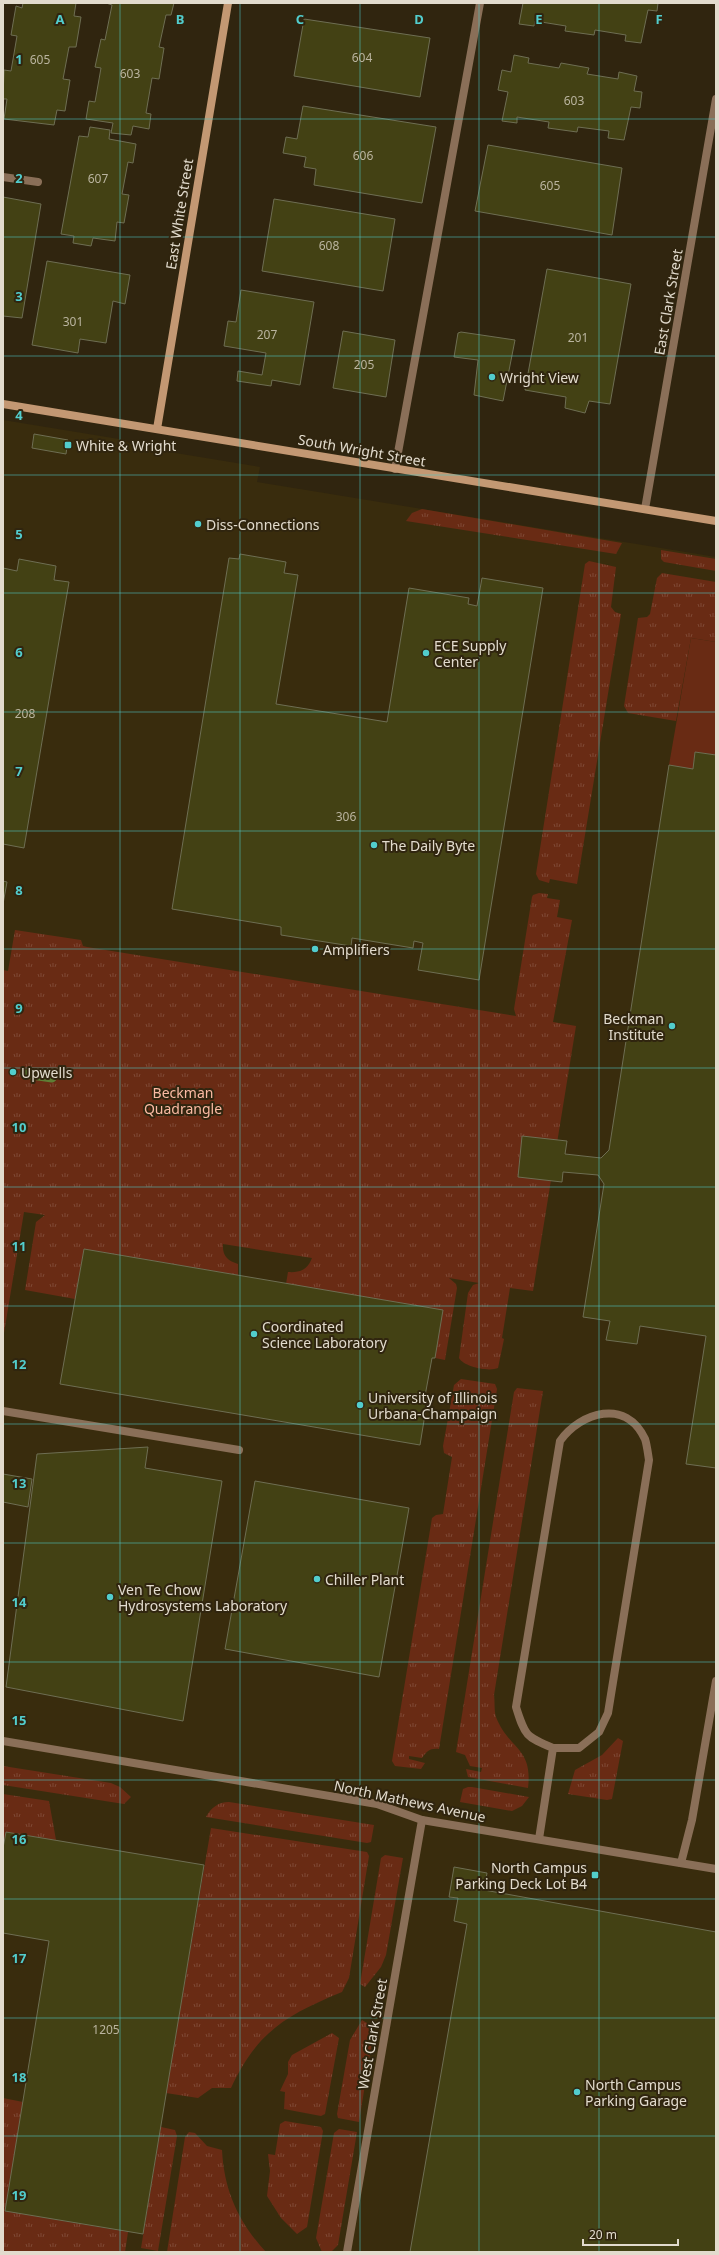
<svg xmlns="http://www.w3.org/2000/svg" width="719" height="2255" viewBox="0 0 719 2255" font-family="'Noto Sans',sans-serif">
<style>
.built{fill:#392c0d}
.grass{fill:url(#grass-tufts)}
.garden{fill:#692b14}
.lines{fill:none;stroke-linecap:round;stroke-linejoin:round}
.stream{stroke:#5e7e35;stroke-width:9}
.building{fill:#434114;stroke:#6e6e53}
.lane{stroke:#8a6f58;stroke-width:8}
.street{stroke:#8a6f58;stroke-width:8}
.secondary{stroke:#c39873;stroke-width:8}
.grid{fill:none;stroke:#52cdcd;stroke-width:1;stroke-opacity:0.55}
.poi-dot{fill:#52cdcd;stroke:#30250f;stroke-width:1.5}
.labels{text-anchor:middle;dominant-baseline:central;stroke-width:4;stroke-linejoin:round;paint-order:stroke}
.number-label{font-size:12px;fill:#bab49f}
.street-label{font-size:14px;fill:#e2dbcd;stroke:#30250f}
.poi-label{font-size:14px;fill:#e2dbcd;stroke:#30250f;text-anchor:start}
.park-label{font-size:14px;fill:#fbbaa3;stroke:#30250f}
.grid-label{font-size:13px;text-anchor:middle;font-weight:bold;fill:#52cdcd;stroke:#30250f;stroke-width:4;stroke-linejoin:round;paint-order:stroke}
</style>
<defs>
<pattern id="grass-tufts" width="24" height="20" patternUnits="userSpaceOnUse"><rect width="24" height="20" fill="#692b14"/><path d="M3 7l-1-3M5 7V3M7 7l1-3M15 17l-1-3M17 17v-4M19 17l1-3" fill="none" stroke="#7e4935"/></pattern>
</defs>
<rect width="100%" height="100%" fill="#30250f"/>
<path class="built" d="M 3,420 L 125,440 L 133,446 L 260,467 L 257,482 L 716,557 L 716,2252 L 3,2252 Z"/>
<path class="grass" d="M 422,509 L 622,543 L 616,554 L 406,521 L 412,513 Z
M 661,550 L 716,559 L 716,571 L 664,562 L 661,559 Z
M 589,561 L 616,567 L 611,607 L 615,612 L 621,614 L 577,884 L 550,879 L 549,883 L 539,880 L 536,874 L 585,564 Z
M 662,573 L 716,582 L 716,642 L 691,638 L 676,721 L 628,713 L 624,706 L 638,618 L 647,617 L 650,614 L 657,578 Z
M 539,893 L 548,894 L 547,898 L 560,900 L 557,917 L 572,920 L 553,1022 L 576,1026 L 533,1291 L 510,1288 L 502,1338 L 504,1339 L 498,1368 C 489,1372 464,1367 459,1358 L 468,1293 L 473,1285 L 479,1283 L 449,1278 L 456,1284 L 457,1288 L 445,1360 L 435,1358 L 443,1310 L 286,1284 L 288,1272 C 301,1273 308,1269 312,1258 L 223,1244 C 222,1256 228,1261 238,1264 L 238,1275 L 84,1249 L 75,1299 L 25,1290 L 36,1222 L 45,1215 L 24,1212 L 3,1339 L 3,970 L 8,971 L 15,930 L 81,940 L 83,946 L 87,947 L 516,1016 L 514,1009 L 532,897 L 533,895 Z
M 461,1379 L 495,1384 L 497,1389 L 439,1749 C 430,1748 427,1751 422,1758 L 409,1756 L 409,1759 L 425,1763 L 421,1769 L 395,1766 L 392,1761 L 432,1518 L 436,1515 L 443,1514 L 452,1457 L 444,1453 L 443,1446 L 454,1385 Z
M 517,1388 L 543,1391 L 494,1695 C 495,1702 494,1711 496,1717 C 509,1750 533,1747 528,1788 L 468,1777 L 466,1769 L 481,1772 L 482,1768 L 470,1766 L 465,1755 L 456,1752 L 514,1392 Z
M 618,1738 L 623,1741 L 612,1799 L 607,1800 L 568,1794 L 575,1770 L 602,1755 Z
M 3,1766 L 111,1783 L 120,1787 L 131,1797 L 124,1804 L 3,1785 Z
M 468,1787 L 472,1787 L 529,1797 L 522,1806 L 512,1811 L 460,1802 L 463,1789 Z
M 3,1794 L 49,1801 L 56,1840 L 6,1832 L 3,1848 Z
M 229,1802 L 374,1825 L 371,1842 L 367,1843 L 206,1817 C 211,1808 218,1802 229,1802 Z
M 211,1828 L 367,1852 L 369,1856 L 349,1978 L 342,1992 C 286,2015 257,2032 231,2088 L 212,2088 L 198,2098 L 166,2093 Z
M 385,1855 L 403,1858 L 386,1955 L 381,1967 L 365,1987 L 360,1984 L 381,1858 Z
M 362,2020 L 372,2026 L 373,2035 L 359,2122 L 338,2118 L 337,2114 L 350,2040 Z
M 332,2033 L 339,2038 L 325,2114 L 321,2116 L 284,2109 L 285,2092 L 280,2091 L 288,2074 L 288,2062 L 292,2055 Z
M 3,2098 L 23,2102 L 5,2211 L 128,2232 L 125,2252 L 3,2252 Z
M 285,2121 L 321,2127 L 323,2131 L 307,2227 L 297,2234 L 281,2218 L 267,2196 L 270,2171 L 268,2154 L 275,2155 L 280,2124 Z
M 161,2127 L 175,2130 L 177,2136 L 158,2251 L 141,2248 Z
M 339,2129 L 357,2132 L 338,2245 L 331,2252 L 322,2252 L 316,2238 L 334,2133 Z
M 189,2132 L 195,2133 L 207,2146 L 222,2150 C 224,2191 239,2223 266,2252 L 167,2252 L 185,2137 Z"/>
<path class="garden" d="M 691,638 L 716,642 L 716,755 L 695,752 L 693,769 L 669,765 Z"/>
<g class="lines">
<path class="stream" d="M 25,1074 L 52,1078"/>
</g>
<path class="building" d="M 23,3 L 76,3 L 74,16 L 81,17 L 76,47 L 69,47 L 63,79 L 70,80 L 65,111 L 57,110 L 54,125 L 4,119 L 7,99 L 3,99 L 4,70 L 11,71 L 17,36 L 11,35 L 16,6 L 22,8 Z
M 174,3 L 171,15 L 166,15 L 159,47 L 164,48 L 159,79 L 152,78 L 146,113 L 151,114 L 149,129 L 133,126 L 131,135 L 111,133 L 113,123 L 86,119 L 89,101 L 95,102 L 101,68 L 95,67 L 101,39 L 105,40 L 112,5 L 106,3 Z
M 523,3 L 658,3 L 657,11 L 648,10 L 641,43 L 625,41 L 626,35 L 595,30 L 594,35 L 565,31 L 566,26 L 535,21 L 534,26 L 519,24 Z
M 304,19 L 430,38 L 420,97 L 294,76 Z
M 514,55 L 529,58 L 528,63 L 559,68 L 561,63 L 589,68 L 587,74 L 618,79 L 619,72 L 637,76 L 634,91 L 642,92 L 640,108 L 631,107 L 624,140 L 608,138 L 609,131 L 578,127 L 577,132 L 548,128 L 549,122 L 517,117 L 517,123 L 502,121 L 508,92 L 498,90 L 502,70 L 511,72 Z
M 303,106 L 436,127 L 422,203 L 314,185 L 316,169 L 304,167 L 306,157 L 283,153 L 286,137 L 297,139 Z
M 90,127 L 110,130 L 109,139 L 136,144 L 133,163 L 128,162 L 122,194 L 129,195 L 124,223 L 117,222 L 115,241 L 93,238 L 91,246 L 73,243 L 74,236 L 61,234 L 79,136 L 88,137 Z
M 488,145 L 622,168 L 612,235 L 475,211 Z
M 3,197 L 41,204 L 22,318 L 3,316 Z
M 274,199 L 395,219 L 383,291 L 262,271 Z
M 47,261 L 130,275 L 125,304 L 113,301 L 106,343 L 80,339 L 78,353 L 32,345 Z
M 547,269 L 631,284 L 610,404 L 589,401 L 585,413 L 565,408 L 566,397 L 525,390 Z
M 241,290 L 314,302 L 300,385 L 272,380 L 271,386 L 237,381 L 238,371 L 262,375 L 266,353 L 224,346 L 228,321 L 236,322 Z
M 343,331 L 395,340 L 386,397 L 333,388 Z
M 461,332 L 515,340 L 503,401 L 474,395 L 478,360 L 454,357 L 458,333 Z
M 34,434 L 68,440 L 66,454 L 32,448 Z
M 240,554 L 286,562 L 284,573 L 298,575 L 276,704 L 387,722 L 409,588 L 469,598 L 468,604 L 477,606 L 482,578 L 543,588 L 479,980 L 418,970 L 423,943 L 414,941 L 413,948 L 352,938 L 351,946 L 281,935 L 281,927 L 172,909 L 229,558 L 239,559 Z
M 19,559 L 56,566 L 54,580 L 69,582 L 24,848 L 3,844 L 3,568 L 17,571 Z
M 695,752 L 716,755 L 716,1468 L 686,1464 L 706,1336 L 640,1326 L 637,1344 L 606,1340 L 610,1321 L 583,1317 L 604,1184 L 598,1175 L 563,1172 L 562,1182 L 518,1177 L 522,1136 L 567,1141 L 565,1154 L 601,1158 L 609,1150 L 669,765 L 693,769 Z
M 3,881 L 7,882 L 3,904 Z
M 84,1249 L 443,1310 L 435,1358 L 432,1358 L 425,1396 L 428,1396 L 420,1445 L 60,1384 Z
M 148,1447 L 145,1468 L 222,1481 L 183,1721 L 6,1687 L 37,1454 Z
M 3,1474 L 32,1479 L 28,1507 L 3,1502 Z
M 255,1481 L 409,1508 L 379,1677 L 225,1649 Z
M 6,1832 L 204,1865 L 143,2234 L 5,2211 L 49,1941 L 3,1933 L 3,1848 Z
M 454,1867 L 487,1873 L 484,1890 L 716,1932 L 716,2252 L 410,2252 L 467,1924 L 454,1921 L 458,1898 L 449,1897 Z"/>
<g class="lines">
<path class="lane" d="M 3,177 L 38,182
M 395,469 L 480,3
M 3,1411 L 239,1450
M 539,1839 L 553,1748 L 579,1748 L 599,1732 L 608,1713 L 649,1460 C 648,1454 647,1445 645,1439 C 626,1398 581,1412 560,1441 L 516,1707 C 525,1736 526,1737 553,1748
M 681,1863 L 692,1820 L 716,1681
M 347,2252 L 422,1820"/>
<path class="street" d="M 645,509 L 716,99
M 3,1741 L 377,1804 L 422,1820 L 716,1869"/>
<path class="secondary" d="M 3,404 L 716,521
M 157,429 L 228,3"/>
</g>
<path class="grid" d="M 120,3 L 120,2252M 240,3 L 240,2252M 360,3 L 360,2252M 479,3 L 479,2252M 599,3 L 599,2252M 3,119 L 716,119M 3,237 L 716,237M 3,356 L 716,356M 3,475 L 716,475M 3,593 L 716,593M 3,712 L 716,712M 3,831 L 716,831M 3,949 L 716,949M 3,1068 L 716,1068M 3,1187 L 716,1187M 3,1306 L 716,1306M 3,1424 L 716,1424M 3,1543 L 716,1543M 3,1662 L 716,1662M 3,1780 L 716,1780M 3,1899 L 716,1899M 3,2018 L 716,2018M 3,2136 L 716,2136"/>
<g class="poi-dot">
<circle cx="492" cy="377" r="4"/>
<rect x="64" y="441" width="8" height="8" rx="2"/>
<circle cx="198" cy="524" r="4"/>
<circle cx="426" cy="653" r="4"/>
<circle cx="374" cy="845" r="4"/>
<circle cx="315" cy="949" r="4"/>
<circle cx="672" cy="1026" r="4"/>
<circle cx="13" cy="1072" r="4"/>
<circle cx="254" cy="1334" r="4"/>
<circle cx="360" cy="1405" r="4"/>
<circle cx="317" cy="1579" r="4"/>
<circle cx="110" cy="1597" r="4"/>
<rect x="591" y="1871" width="8" height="8" rx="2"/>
<circle cx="577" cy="2092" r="4"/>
</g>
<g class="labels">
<g class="number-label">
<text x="362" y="57">604</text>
<text x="40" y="59">605</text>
<text x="130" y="73">603</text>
<text x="574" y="100">603</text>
<text x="363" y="155">606</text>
<text x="98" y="178">607</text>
<text x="550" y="185">605</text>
<text x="329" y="245">608</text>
<text x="73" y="321">301</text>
<text x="267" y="334">207</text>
<text x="578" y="337">201</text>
<text x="364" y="364">205</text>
<text x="25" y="713">208</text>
<text x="346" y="816">306</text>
<text x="106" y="2029">1205</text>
</g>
<g class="street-label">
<text transform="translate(179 214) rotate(-81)">East White Street</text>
<text transform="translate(668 302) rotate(-80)">East Clark Street</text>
<text transform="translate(362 450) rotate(10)">South Wright Street</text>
<text transform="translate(410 1801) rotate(12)">North Mathews Avenue</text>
<text transform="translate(372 2034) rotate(-80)">West Clark Street</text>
</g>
<g class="poi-label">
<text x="500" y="377">Wright View</text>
<text x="76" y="445">White &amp; Wright</text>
<text x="206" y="524">Diss-Connections</text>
<text x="434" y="645">ECE Supply<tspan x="434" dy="16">Center</tspan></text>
<text x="382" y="845">The Daily Byte</text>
<text x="323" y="949">Amplifiers</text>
<text x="664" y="1018" text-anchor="end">Beckman<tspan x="664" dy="16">Institute</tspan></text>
<text x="21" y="1072">Upwells</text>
<text x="262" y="1326">Coordinated<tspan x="262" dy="16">Science Laboratory</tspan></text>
<text x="368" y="1397">University of Illinois<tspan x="368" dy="16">Urbana-Champaign</tspan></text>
<text x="325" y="1579">Chiller Plant</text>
<text x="118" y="1589">Ven Te Chow<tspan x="118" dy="16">Hydrosystems Laboratory</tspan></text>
<text x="587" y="1867" text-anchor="end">North Campus<tspan x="587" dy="16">Parking Deck Lot B4</tspan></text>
<text x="585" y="2084">North Campus<tspan x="585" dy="16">Parking Garage</tspan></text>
</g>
<g class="park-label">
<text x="183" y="1092">Beckman<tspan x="183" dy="16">Quadrangle</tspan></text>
</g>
</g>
<g class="grid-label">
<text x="60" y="24">A</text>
<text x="180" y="24">B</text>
<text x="300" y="24">C</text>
<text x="419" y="24">D</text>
<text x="539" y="24">E</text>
<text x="659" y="24">F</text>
<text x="19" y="64">1</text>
<text x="19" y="183">2</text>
<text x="19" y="301">3</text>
<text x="19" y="420">4</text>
<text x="19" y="539">5</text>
<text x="19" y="657">6</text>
<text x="19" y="776">7</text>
<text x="19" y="895">8</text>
<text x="19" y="1013">9</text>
<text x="19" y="1132">10</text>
<text x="19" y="1251">11</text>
<text x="19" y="1369">12</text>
<text x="19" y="1488">13</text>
<text x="19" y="1607">14</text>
<text x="19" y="1725">15</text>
<text x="19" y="1844">16</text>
<text x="19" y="1963">17</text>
<text x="19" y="2082">18</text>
<text x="19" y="2200">19</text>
</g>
<rect width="719" height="2255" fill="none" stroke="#e2dbcd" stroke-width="8"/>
<path d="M583 2239v6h95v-6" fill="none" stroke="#e2dbcd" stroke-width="2"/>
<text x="589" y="2239" font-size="12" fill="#e2dbcd" stroke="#30250f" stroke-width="3" paint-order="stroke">20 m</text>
</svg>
